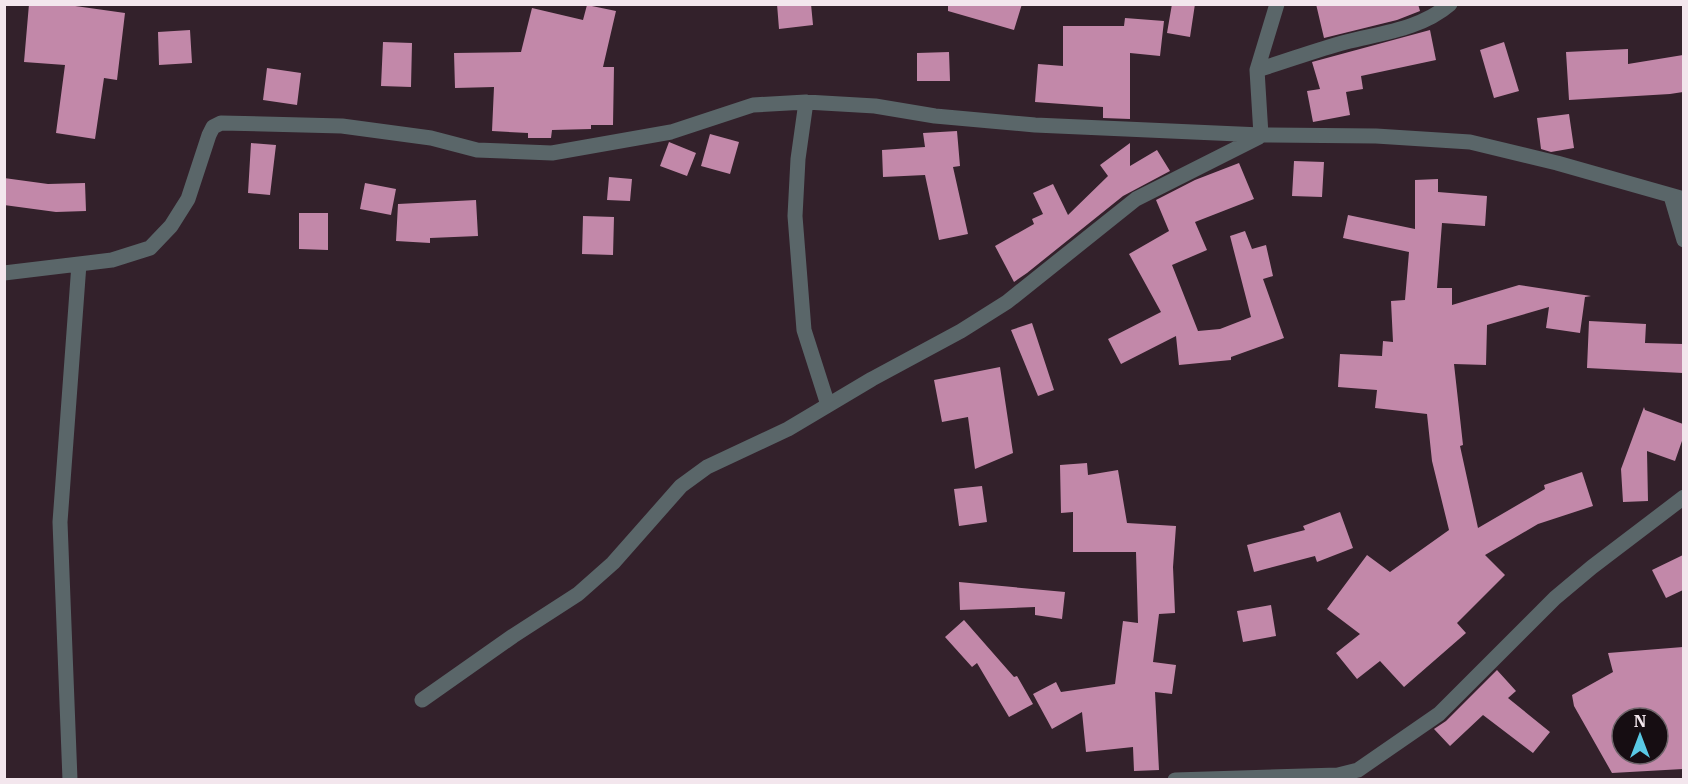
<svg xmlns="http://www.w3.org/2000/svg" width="1688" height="784" viewBox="0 0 1688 784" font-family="'IBM Plex Serif',serif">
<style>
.building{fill:#c288a9;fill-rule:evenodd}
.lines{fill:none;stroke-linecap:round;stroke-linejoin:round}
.street{stroke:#5a6669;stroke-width:15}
</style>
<rect width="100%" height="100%" fill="#33212b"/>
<path class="building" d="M 29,4 L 61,4 L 125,13 L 117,80 L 104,78 L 95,139 L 56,133 L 65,65 L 24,62 Z
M 777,4 L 811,4 L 813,25 L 779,29 Z
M 948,4 L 1022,4 L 1014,30 L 948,11 Z
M 1172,4 L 1195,4 L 1190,37 L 1167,33 Z
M 1316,4 L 1418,4 L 1420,11 L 1397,20 L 1324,38 Z
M 587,5 L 616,11 L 603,67 L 614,67 L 613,125 L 591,125 L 591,129 L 552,130 L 551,138 L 528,138 L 528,133 L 492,131 L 494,87 L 455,88 L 454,53 L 521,52 L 532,8 L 583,20 Z
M 1125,18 L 1164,21 L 1160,56 L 1130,53 L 1130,119 L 1103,118 L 1103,107 L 1035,102 L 1038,64 L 1063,66 L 1063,26 L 1124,26 Z
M 190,30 L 192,63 L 159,65 L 158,32 Z
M 1430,30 L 1436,60 L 1361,76 L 1363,89 L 1346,92 L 1350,115 L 1313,122 L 1307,91 L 1320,89 L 1312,62 Z
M 383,42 L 412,43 L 411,87 L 381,86 Z
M 1504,42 L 1519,91 L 1494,98 L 1480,50 Z
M 1628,49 L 1628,64 L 1683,55 L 1683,92 L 1670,94 L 1569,100 L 1566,52 Z
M 949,52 L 950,81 L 917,81 L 917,53 Z
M 267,68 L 301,73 L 297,105 L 263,100 Z
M 1569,114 L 1574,148 L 1551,152 L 1541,149 L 1537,118 Z
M 957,131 L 960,166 L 953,167 L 968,234 L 939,240 L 925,175 L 883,177 L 882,150 L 925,147 L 923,133 Z
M 710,134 L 739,142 L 730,174 L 701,166 Z
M 669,142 L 696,153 L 687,176 L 660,166 Z
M 251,143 L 276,145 L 270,195 L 248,193 Z
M 1130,143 L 1130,166 L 1157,150 L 1170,171 L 1123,196 L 1027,273 L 1014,282 L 995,246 L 1034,224 L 1032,219 L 1043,214 L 1033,193 L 1053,184 L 1068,215 L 1108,176 L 1100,165 Z
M 1294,161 L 1324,162 L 1322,197 L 1292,196 Z
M 1239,163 L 1254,199 L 1195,222 L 1207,250 L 1172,265 L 1198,331 L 1220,329 L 1251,317 L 1230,236 L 1245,231 L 1252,249 L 1266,245 L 1273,276 L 1263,279 L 1284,338 L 1231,357 L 1231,360 L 1179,365 L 1176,336 L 1121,364 L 1108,339 L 1161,312 L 1129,254 L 1169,231 L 1156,200 L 1195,180 Z
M 609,177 L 632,179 L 630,201 L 607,200 Z
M 4,178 L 48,184 L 85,183 L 86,211 L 56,212 L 4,205 Z
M 1438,179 L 1438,192 L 1487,196 L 1485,226 L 1442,223 L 1437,288 L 1452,288 L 1452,305 L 1519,285 L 1591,296 L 1585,297 L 1580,333 L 1546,328 L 1549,307 L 1487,325 L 1486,365 L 1454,364 L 1463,445 L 1460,446 L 1478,528 L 1545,489 L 1544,485 L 1582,472 L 1593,506 L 1538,524 L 1485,555 L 1505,575 L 1457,623 L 1466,633 L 1404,687 L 1380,661 L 1357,679 L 1336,653 L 1360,634 L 1327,609 L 1367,555 L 1390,572 L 1449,530 L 1432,461 L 1427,414 L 1375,408 L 1377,390 L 1338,387 L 1340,354 L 1382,356 L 1383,341 L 1393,342 L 1391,301 L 1405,300 L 1409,252 L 1343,238 L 1348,215 L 1415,229 L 1415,180 Z
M 365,183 L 396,189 L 391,215 L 360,209 Z
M 476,200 L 478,236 L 430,238 L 430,243 L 396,241 L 398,204 Z
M 299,213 L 328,213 L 328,250 L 299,249 Z
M 583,216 L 614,217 L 613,255 L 582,254 Z
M 1589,321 L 1646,324 L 1645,343 L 1683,344 L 1683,373 L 1587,368 Z
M 1032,323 L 1054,390 L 1038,396 L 1011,330 Z
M 1000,367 L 1013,453 L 975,469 L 968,417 L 942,422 L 934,380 Z
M 1644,407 L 1645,410 L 1683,424 L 1683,438 L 1675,461 L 1647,451 L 1648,501 L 1623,502 L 1621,469 Z
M 1087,463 L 1088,475 L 1118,470 L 1127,523 L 1176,526 L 1173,567 L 1175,613 L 1159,614 L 1153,662 L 1176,665 L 1172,694 L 1155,692 L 1159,770 L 1134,771 L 1133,747 L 1086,752 L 1082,712 L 1052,729 L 1033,694 L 1056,682 L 1061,692 L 1115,684 L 1123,621 L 1138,623 L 1136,552 L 1073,552 L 1073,512 L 1061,513 L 1060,465 Z
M 982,486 L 987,522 L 959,526 L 954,489 Z
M 1340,512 L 1353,548 L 1317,562 L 1315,556 L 1254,572 L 1247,545 L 1305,530 L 1303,526 Z
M 1683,555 L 1683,590 L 1666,598 L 1652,570 Z
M 959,582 L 1065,592 L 1062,619 L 1035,615 L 1035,607 L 960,610 Z
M 1271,605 L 1276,636 L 1243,642 L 1237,611 Z
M 964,620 L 1014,677 L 1017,676 L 1033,704 L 1009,717 L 977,663 L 972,667 L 945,637 Z
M 1683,647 L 1683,769 L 1612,773 L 1574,706 L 1572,695 L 1613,672 L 1608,653 ZM 1622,718 L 1658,718 L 1658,754 L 1622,754 Z
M 1497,670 L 1516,691 L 1508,698 L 1550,732 L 1533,753 L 1483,715 L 1450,746 L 1434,729 L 1446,721 Z"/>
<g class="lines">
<path class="street" d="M 1257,70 C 1287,61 1316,50 1346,42 C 1381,33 1421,29 1450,4
M 806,102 L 798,159 L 795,216 L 804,330 L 828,405
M 1261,135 L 1257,70 L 1277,4
M 1671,196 L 1684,240
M 4,273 L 112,260 L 150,248 L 171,226 L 188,199 L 209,135 L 213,127 L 221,123 L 342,126 L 431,138 L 477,150 L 552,153 L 671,132 L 753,105 L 806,102 L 875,106 L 935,116 L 1035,125 L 1261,135 L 1376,136 L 1470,142 L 1557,163 L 1684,199
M 422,700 L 513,636 L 578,594 L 613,563 L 681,486 L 707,467 L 788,429 L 872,379 L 961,331 L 1007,302 L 1136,199 L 1259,137
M 70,780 L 60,522 L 79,264
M 1175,780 L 1338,775 L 1358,770 L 1439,714 L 1555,598 L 1592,567 L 1684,497"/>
</g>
<rect width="1688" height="784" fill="none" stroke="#f3e6ed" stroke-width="12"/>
<g transform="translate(1640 736)"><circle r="28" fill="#160d12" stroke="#6e646a" stroke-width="1.5"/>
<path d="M0-4.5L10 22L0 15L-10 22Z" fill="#59c8e4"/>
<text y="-9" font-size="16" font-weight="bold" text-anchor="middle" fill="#f3e6ed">N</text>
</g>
</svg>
